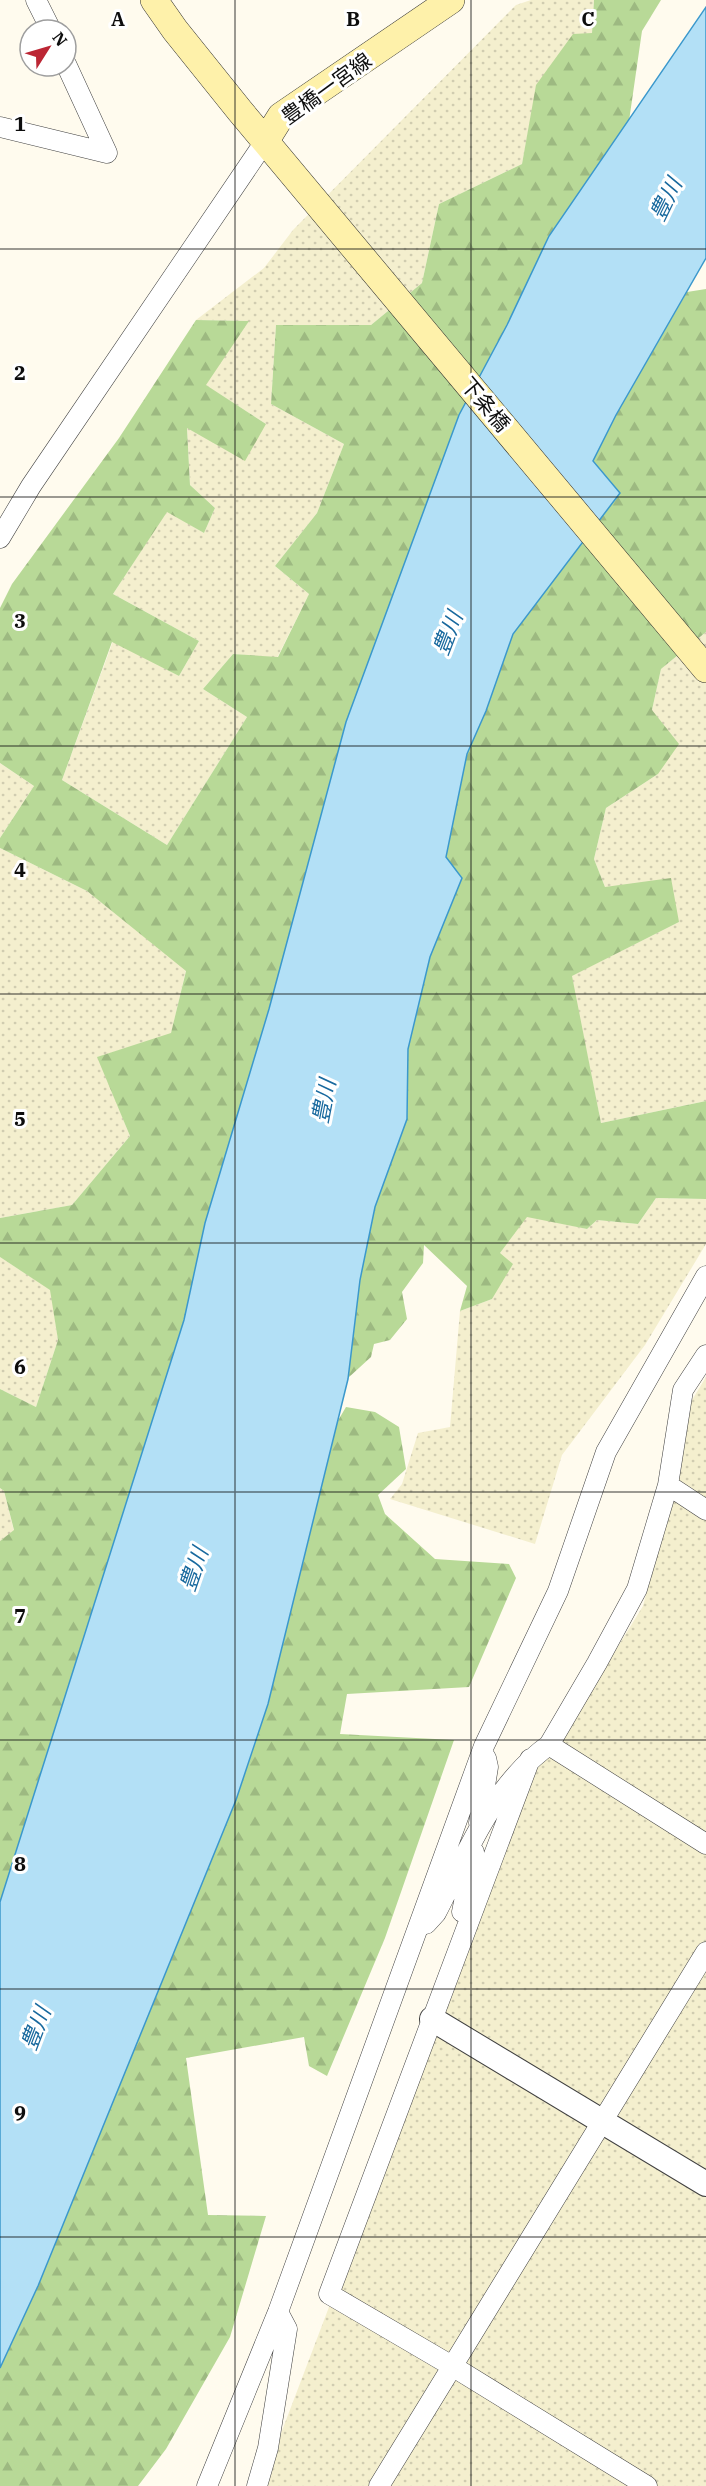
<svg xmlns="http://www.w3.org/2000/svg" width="706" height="2486" viewBox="0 0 706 2486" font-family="'IBM Plex Serif','Noto Sans JP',serif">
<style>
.farmland{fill:url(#farmland-dots)}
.forest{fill:url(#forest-firs)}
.water{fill:#b3e0f6;stroke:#3b98cc;stroke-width:1.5}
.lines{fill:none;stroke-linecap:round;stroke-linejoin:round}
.minor-casing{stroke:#404040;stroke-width:21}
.tertiary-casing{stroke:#404040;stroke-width:26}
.secondary-casing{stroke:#2f2f2f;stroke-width:28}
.minor{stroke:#fff;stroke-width:20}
.tertiary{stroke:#fff;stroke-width:24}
.secondary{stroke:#fef1aa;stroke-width:27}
.grid{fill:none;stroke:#0d0d0d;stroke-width:1.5;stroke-opacity:0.55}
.labels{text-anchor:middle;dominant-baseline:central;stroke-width:6;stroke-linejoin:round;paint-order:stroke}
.street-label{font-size:21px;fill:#0d0d0d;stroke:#fff}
.water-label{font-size:22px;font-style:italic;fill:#18699e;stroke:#fff}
.grid-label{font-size:20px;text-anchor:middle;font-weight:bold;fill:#0d0d0d;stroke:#fff;stroke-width:6;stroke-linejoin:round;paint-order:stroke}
</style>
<defs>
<pattern id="farmland-dots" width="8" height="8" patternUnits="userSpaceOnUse" patternTransform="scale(1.5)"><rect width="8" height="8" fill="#f4efce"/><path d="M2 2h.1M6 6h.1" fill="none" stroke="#d0ccb0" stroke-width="1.8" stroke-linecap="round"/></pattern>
<pattern id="forest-firs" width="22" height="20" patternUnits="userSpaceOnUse" patternTransform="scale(1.5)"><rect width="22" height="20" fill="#b8d997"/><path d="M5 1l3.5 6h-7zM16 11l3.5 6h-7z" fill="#9db981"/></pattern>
</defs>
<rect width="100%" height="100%" fill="#fffbee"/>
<path class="farmland" d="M 531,0 L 594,0 L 592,33 L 537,85 L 522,164 L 439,204 L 422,283 L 371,325 L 276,325 L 271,404 L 344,444 L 317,513 L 275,566 L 309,594 L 277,658 L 233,654 L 203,689 L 247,717 L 167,845 L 62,780 L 113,641 L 179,676 L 199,641 L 113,594 L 167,511 L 204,533 L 215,508 L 190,485 L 187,427 L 266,424 L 205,385 L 248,321 L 196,320 L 264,268 L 293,230 L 516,5 Z
M 706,632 L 706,1101 L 601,1123 L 571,976 L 679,922 L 605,887 L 594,859 L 606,808 L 658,774 L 652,710 L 661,669 Z
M 0,763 L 34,786 L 0,838 Z
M 0,848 L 87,891 L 186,970 L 171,1034 L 98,1057 L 130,1136 L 72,1205 L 0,1218 Z
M 656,1198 L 706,1199 L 706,1244 L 645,1345 L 562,1455 L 535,1544 L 390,1499 L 402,1484 L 418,1433 L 450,1427 L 460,1311 L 492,1299 L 500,1253 L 527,1216 L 587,1229 L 597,1220 L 638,1224 Z
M 0,1257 L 51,1290 L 58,1340 L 36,1407 L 0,1389 Z
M 706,1377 L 706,2486 L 261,2486 L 435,2028 L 530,1770 L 562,1737 L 643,1606 L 669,1504 L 689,1405 Z
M 0,1488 L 4,1491 L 14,1531 L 0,1541 Z"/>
<path class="forest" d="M 594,0 L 661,0 L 642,31 L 629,121 L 549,236 L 507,325 L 459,415 L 269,1009 L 205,1223 L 184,1320 L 0,1902 L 0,1541 L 14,1530 L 4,1491 L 0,1488 L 0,1389 L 36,1407 L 58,1340 L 50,1290 L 0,1257 L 0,1218 L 72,1205 L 130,1136 L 97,1057 L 171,1033 L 186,971 L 87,891 L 0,848 L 0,838 L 34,786 L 0,763 L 0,608 L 12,584 L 119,438 L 196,320 L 249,321 L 206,385 L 266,424 L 245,461 L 187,428 L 190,485 L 215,508 L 204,533 L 167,512 L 113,594 L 199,641 L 179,676 L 112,642 L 62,780 L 167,845 L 247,717 L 203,689 L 233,654 L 278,657 L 309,594 L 275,566 L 317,513 L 344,444 L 271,404 L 276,325 L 371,325 L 422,283 L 439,204 L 522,164 L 536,85 L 573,34 L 592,33 Z
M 706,289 L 706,632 L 661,669 L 652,710 L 679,744 L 658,774 L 606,808 L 594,859 L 605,887 L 671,878 L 679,922 L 572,976 L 601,1123 L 706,1101 L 706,1199 L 656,1198 L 638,1224 L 597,1220 L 587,1229 L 527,1217 L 500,1253 L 513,1264 L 492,1299 L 460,1311 L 467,1286 L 424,1245 L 423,1263 L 402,1292 L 407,1319 L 390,1340 L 374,1344 L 371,1357 L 348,1378 L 360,1280 L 375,1207 L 407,1119 L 408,1049 L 430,957 L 462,878 L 446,857 L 467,754 L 486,711 L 513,634 L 619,493 L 593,461 L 616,415 L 687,292 Z
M 346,1407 L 375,1412 L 399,1427 L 406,1469 L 378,1495 L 385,1514 L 435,1559 L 509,1564 L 516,1578 L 469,1687 L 347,1694 L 340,1734 L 454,1740 L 385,1938 L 327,2076 L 309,2066 L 304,2037 L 186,2058 L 208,2215 L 266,2216 L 230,2337 L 166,2449 L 138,2486 L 0,2486 L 0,2368 L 38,2286 L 236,1800 L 268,1704 L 336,1424 Z"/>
<path class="water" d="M 706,7 L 706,258 L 616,415 L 593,461 L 620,493 L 513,634 L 486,711 L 467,754 L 446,857 L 462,878 L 430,957 L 408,1049 L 407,1119 L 375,1207 L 360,1280 L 348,1379 L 268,1704 L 236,1800 L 38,2286 L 0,2368 L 0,1902 L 184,1320 L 205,1223 L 269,1009 L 346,722 L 459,415 L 507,325 L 549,236 Z"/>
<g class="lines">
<g class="minor-casing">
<path id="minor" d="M 36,0 L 51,30
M 0,127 L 107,153 L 66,64
M 0,538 L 31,486 L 266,140
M 668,1485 L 706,1510
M 549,1745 L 597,1663 L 637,1589 L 668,1485 L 683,1390 L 706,1355
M 530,1759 L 329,2294 L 452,2366 L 647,2486
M 479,1823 L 488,1767 L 486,1758
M 462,1912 L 474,1852
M 426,1924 L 436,1913 C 467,1853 493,1785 549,1745 L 706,1844
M 207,2486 L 278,2312 L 484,1746 L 558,1591 L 606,1452 L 706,1276
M 257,2486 L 268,2448 L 287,2329 L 278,2312
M 379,2486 L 706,1952"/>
</g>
<g class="tertiary-casing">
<path id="tertiary" d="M 432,2019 L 706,2184"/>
</g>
<g class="secondary-casing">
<path id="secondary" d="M 154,0 L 175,30 L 240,111 L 706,669
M 266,140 L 281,116 L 451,0"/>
</g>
<use href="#minor" class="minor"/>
<use href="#tertiary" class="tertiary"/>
<use href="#secondary" class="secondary"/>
</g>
<path class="grid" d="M 235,0 L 235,2486M 471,0 L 471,2486M 0,249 L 706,249M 0,497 L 706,497M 0,746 L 706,746M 0,994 L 706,994M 0,1243 L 706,1243M 0,1492 L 706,1492M 0,1740 L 706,1740M 0,1989 L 706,1989M 0,2237 L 706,2237"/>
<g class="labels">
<g class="street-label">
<text transform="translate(326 88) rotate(-36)">豊橋一宮線</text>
<text transform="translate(486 404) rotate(50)">下条橋</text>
</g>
<g class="water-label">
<text transform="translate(665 199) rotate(-64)">豊川</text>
<text transform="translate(447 633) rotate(-69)">豊川</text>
<text transform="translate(323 1101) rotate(-79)">豊川</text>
<text transform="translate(193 1569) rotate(-71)">豊川</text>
<text transform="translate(35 2028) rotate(-69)">豊川</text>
</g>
</g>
<g class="grid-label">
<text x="118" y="26">A</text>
<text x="353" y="26">B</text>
<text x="588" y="26">C</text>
<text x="20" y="131">1</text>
<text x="20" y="380">2</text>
<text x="20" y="628">3</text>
<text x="20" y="877">4</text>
<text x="20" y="1126">5</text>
<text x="20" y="1374">6</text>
<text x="20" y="1623">7</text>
<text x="20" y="1871">8</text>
<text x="20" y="2120">9</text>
</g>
<g transform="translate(48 48) rotate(53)"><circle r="28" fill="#ffffff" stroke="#9e9e9e" stroke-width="1.5"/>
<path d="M0-4.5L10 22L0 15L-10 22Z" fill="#bc2634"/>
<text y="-9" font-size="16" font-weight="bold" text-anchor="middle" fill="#0d0d0d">N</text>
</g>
</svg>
